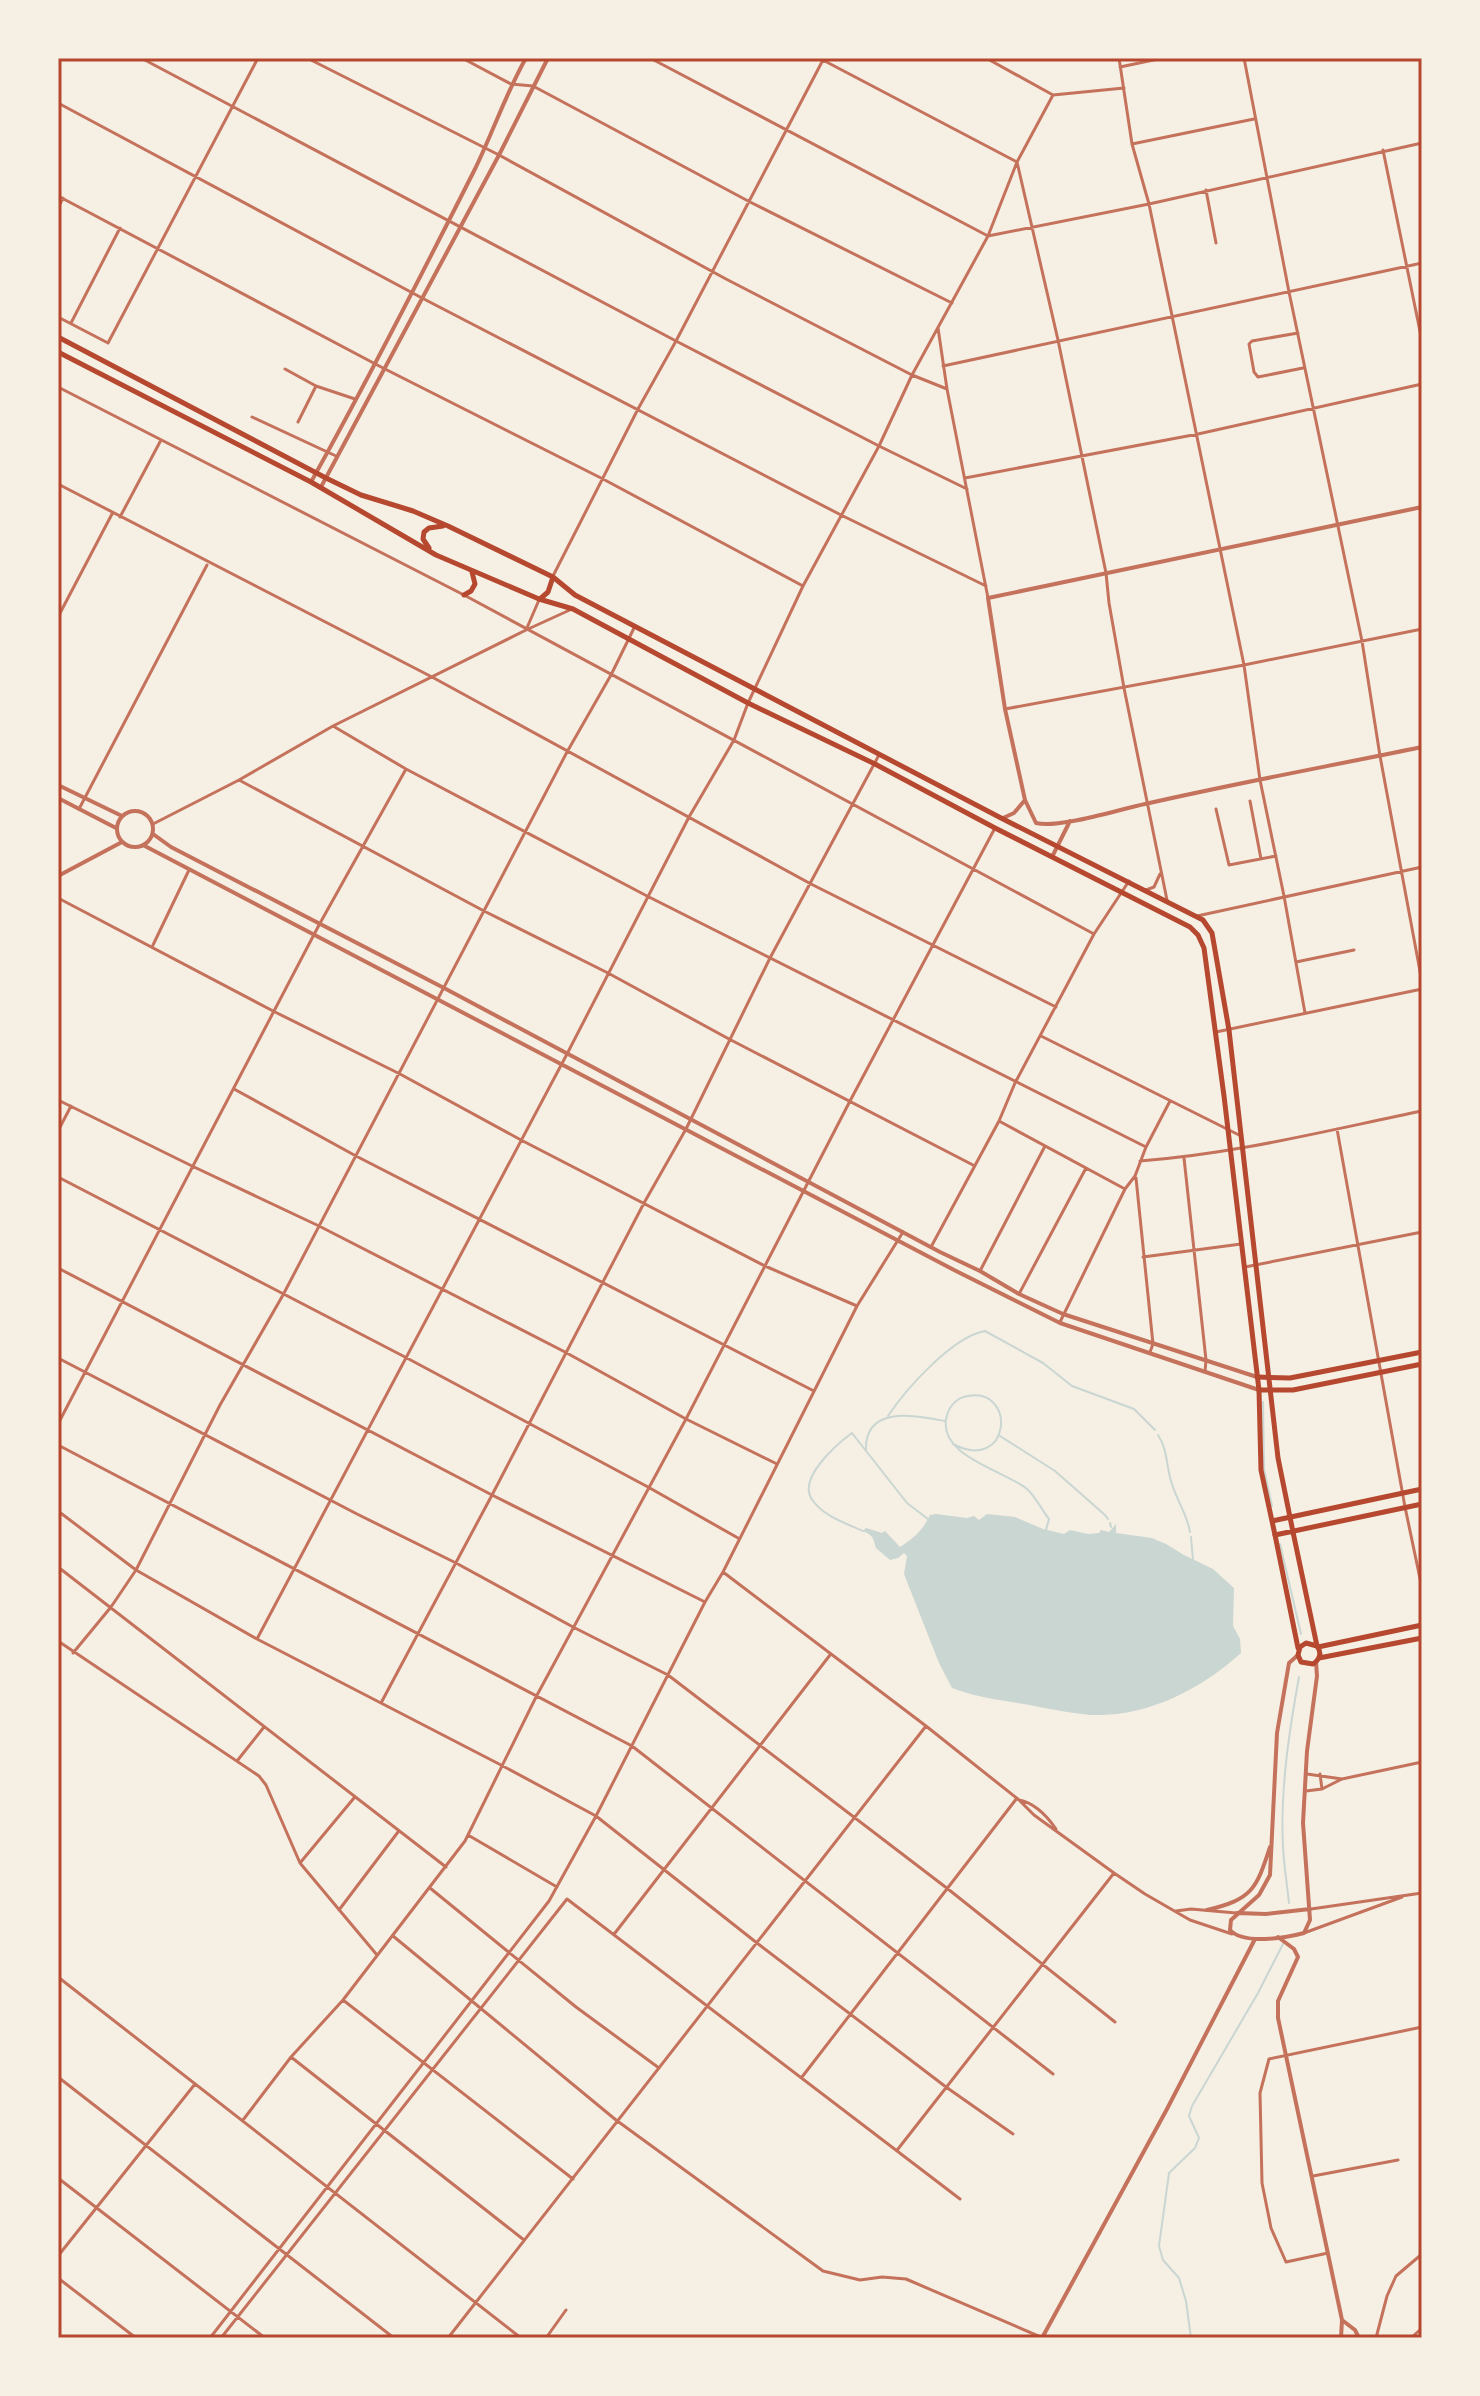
<svg xmlns="http://www.w3.org/2000/svg" width="1480" height="2396" viewBox="0 0 1480 2396" font-family="'Exo 2',sans-serif">
<style>
.water{fill:#c9d6d2}
.lines{fill:none;stroke-linecap:round;stroke-linejoin:round}
.stream{stroke:#c9d6d2;stroke-width:2}
.minor{stroke:#c5725c;stroke-width:3}
.tertiary{stroke:#c5725c;stroke-width:4}
.secondary{stroke:#b5482f;stroke-width:5}
.primary{stroke:#b5482f;stroke-width:5}
.neatline{fill:none;stroke:#b5482f;stroke-width:3}
</style>
<rect width="100%" height="100%" fill="#f6efe4"/>
<path class="water" d="M 936,1514 L 967,1518 L 974,1516 L 979,1520 L 987,1514 L 1015,1517 L 1043,1529 L 1064,1534 L 1070,1530 L 1088,1534 L 1099,1533 L 1101,1530 L 1109,1532 L 1116,1524 L 1116,1533 L 1152,1538 L 1166,1544 L 1184,1555 L 1213,1569 L 1234,1588 L 1233,1626 L 1240,1639 L 1241,1653 C 1200,1690 1147,1717 1091,1715 C 1068,1713 1046,1708 1024,1704 C 1000,1700 975,1697 952,1688 L 939,1663 L 904,1574 L 907,1556 L 904,1553 L 898,1558 L 890,1560 L 876,1548 C 873,1538 874,1536 863,1531 L 866,1528 L 882,1533 L 885,1531 L 900,1547 C 914,1538 923,1530 930,1515 Z"/>
<g class="lines">
<path class="stream" d="M 1263,1402 L 1264,1469 L 1272,1506
M 888,1416 C 906,1389 952,1337 985,1331 L 1043,1363 L 1072,1386 L 1134,1409 L 1155,1430
M 1158,1435 C 1168,1450 1166,1467 1172,1484 C 1177,1501 1187,1514 1190,1532
M 1000,1436 L 1055,1471 L 1105,1515 L 1108,1519
M 953,1444 C 1011,1474 1017,1387 968,1396 C 958,1397 950,1405 947,1415 C 935,1456 1004,1470 1027,1489 C 1035,1496 1042,1510 1049,1519 L 1046,1530
M 866,1451 C 864,1404 916,1416 945,1421
M 1110,1523 L 1111,1527
M 863,1531 C 845,1523 822,1516 811,1498 C 799,1477 837,1444 852,1433 L 907,1503 L 928,1519
M 1191,1537 L 1193,1560
M 1280,1544 L 1301,1634
M 1289,1903 C 1287,1884 1284,1866 1283,1847 C 1280,1791 1289,1732 1299,1677
M 1191,2338 L 1186,2301 L 1179,2278 L 1163,2260 L 1159,2246 L 1169,2173 L 1195,2148 L 1199,2138 L 1189,2116 L 1192,2106 L 1258,1993 L 1283,1944"/>
<path class="minor" d="M 141,58 L 676,341 L 879,446 L 967,489
M 307,58 L 499,155 L 726,279 L 912,375 L 947,389
M 462,58 L 511,84 L 533,86 L 750,202 L 952,303
M 650,58 L 988,236 L 1149,204 L 1422,143
M 819,58 L 1017,162 L 1058,340 L 1106,573 L 1109,603 L 1124,688 L 1167,900
M 986,58 L 1053,95
M 1119,58 L 1132,144 L 1149,204 L 1244,665 L 1260,780 L 1284,896 L 1305,1013
M 1244,58 L 1289,292 L 1362,641 L 1380,756 L 1422,982
M 1120,67 L 1163,58
M 1053,95 L 1124,88
M 58,103 L 422,298 L 841,515 L 986,586
M 1132,144 L 1254,119
M 1383,150 L 1422,341
M 1206,190 L 1216,243
M 58,196 L 383,368 L 603,479 L 803,586
M 58,208 L 63,198
M 58,317 L 108,343 L 258,58
M 71,323 L 120,228
M 938,328 L 947,389 L 988,598
M 1298,333 L 1252,341 L 1249,344 L 1254,372 L 1258,377 L 1303,368
M 943,366 L 1422,263
M 285,369 L 316,386 L 355,399
M 58,387 L 464,595 L 1094,934
M 252,417 L 336,456
M 298,422 L 316,386
M 965,478 L 1198,434 L 1422,384
M 58,484 L 432,677 L 811,884 L 1056,1007
M 120,517 L 161,440
M 553,576 L 638,409 L 676,341 L 824,58
M 58,617 L 112,514
M 526,630 L 539,600
M 1005,709 L 1244,665 L 1422,629
M 333,726 L 406,769 L 647,896 L 1146,1147
M 239,780 L 484,911 L 608,973 L 729,1039 L 973,1165
M 1250,801 L 1261,859
M 79,809 L 207,565
M 1216,809 L 1229,865 L 1276,856
M 153,824 L 239,780 L 333,726 L 526,630 L 572,609
M 1146,890 L 1154,887 L 1160,874
M 58,898 L 275,1012 L 400,1074 L 521,1140 L 765,1266 L 857,1306
M 1421,900 L 1422,899
M 1197,916 L 1422,867
M 153,945 L 189,870
M 1296,962 L 1354,950
M 1216,1032 L 1422,989
M 1041,1036 L 1241,1136
M 234,1089 L 356,1156 L 812,1390
M 58,1100 L 192,1166 L 319,1226 L 565,1352 L 686,1419 L 777,1464
M 999,1121 L 1125,1189
M 1337,1129 L 1405,1507 L 1422,1588
M 58,1131 L 71,1106
M 1184,1158 L 1206,1360 L 1205,1372
M 1140,1161 C 1235,1154 1329,1130 1422,1111
M 58,1177 L 405,1357 L 648,1487 L 738,1538
M 1136,1178 L 1153,1344 L 1150,1352
M 931,1247 L 999,1121 L 1015,1083 L 1094,934 L 1129,881
M 1143,1257 L 1241,1244
M 1245,1267 L 1422,1232
M 58,1268 L 492,1495 L 705,1602
M 980,1271 L 1045,1146
M 1019,1294 L 1086,1168
M 1060,1322 L 1125,1189 L 1135,1176 L 1146,1147 L 1170,1101
M 58,1358 L 357,1514 L 456,1563 L 573,1627 L 668,1675 L 948,1889 L 1115,2022
M 58,1424 L 319,925 L 406,769
M 58,1445 L 632,1746 L 1053,2074
M 58,1511 L 136,1570 L 257,1639 L 501,1765 L 596,1816 L 757,1943 L 946,2087 L 1013,2134
M 58,1567 L 446,1867
M 723,1572 L 926,1726 L 1019,1800 L 1034,1815 L 1114,1873 L 1145,1894 L 1190,1920 L 1232,1934
M 257,1639 L 567,1054 L 689,817 L 734,740 L 748,703 L 803,586 L 879,446 L 912,375 L 988,236 L 1017,162 L 1053,95
M 58,1641 L 259,1776 L 266,1785 L 300,1863 L 377,1955
M 73,1653 L 111,1607 L 136,1570 L 220,1405 L 283,1295 L 567,752 L 611,675 L 635,626
M 381,1703 L 492,1495 L 644,1203 L 686,1129 L 770,958 L 879,755
M 237,1761 L 264,1727
M 1307,1774 L 1342,1779
M 1320,1774 L 1322,1789
M 1306,1791 L 1322,1789 L 1342,1779 L 1422,1762
M 1019,1800 C 1035,1803 1047,1816 1056,1829
M 468,1835 L 557,1887
M 300,1863 L 354,1798
M 430,1888 L 576,2007 L 659,2068
M 1311,1909 L 1422,1893
M 339,1910 L 398,1832
M 1176,1911 L 1191,1909 L 1236,1913
M 615,1933 L 830,1655
M 1304,1933 L 1402,1897
M 393,1936 L 616,2120 L 823,2271 L 860,2280 L 882,2277 L 906,2279 L 1043,2338
M 58,1977 L 521,2338
M 343,2000 L 573,2179
M 291,2057 L 524,2240
M 58,2077 L 394,2338
M 802,2077 L 1017,1798
M 243,2120 L 291,2057 L 343,2000 L 465,1841 L 536,1697 L 686,1419 L 850,1101 L 995,828
M 898,2149 L 1114,1873
M 1313,2176 L 1398,2160
M 58,2178 L 265,2338
M 1328,2253 L 1286,2262 L 1271,2228 L 1262,2183 L 1260,2093 L 1269,2059 L 1422,2027
M 58,2256 L 195,2084
M 58,2278 L 136,2338
M 210,2338 L 549,1901 L 596,1816 L 705,1602 L 723,1572 L 857,1306 L 903,1232
M 221,2338 L 567,1899 L 960,2199
M 448,2338 L 926,1726
M 546,2338 L 566,2310
M 1376,2338 L 1387,2296 L 1396,2276 L 1422,2254
M 1411,2338 L 1422,2328"/>
<path class="tertiary" d="M 311,482 C 368,380 422,274 475,169 C 493,132 506,93 526,58
M 321,487 L 499,155 L 548,58
M 1422,507 L 988,598 L 1005,709 L 1025,800 L 1036,823 C 1058,829 1120,809 1145,804 C 1237,783 1330,766 1422,747
M 58,785 L 122,816
M 58,798 L 116,828
M117 829a18 18 0 1 1 36 0a18 18 0 1 1-36 0Z
M 1003,818 L 1014,813 L 1025,800
M 153,834 L 171,847 L 444,988 L 940,1252 L 980,1271 L 1019,1294 L 1063,1314 L 1257,1377
M 143,845 L 956,1271 L 1060,1323 L 1259,1390
M 1052,857 L 1070,821
M 58,876 L 122,842
M 1298,1655 L 1289,1663 L 1277,1733 L 1270,1875 L 1259,1895 L 1231,1920 L 1230,1930 C 1244,1945 1285,1938 1304,1933 L 1310,1920 L 1303,1823 L 1307,1751 L 1317,1676 L 1316,1662
M 1207,1910 C 1252,1899 1256,1890 1270,1847
M 1237,1913 L 1266,1914 L 1310,1909
M 1278,1937 L 1294,1949 L 1298,1957 L 1278,2001 L 1278,2018 L 1342,2320 L 1341,2338
M 1342,2320 L 1355,2330 L 1359,2338
M 1042,2338 L 1167,2109 L 1255,1939"/>
<path class="secondary" d="M 1257,1377 L 1290,1378 L 1422,1352
M 1259,1390 L 1293,1390 L 1422,1364
M 1293,1532 L 1317,1646 C 1322,1653 1320,1659 1313,1664 L 1301,1662 L 1298,1655 L 1300,1647 L 1306,1643 L 1317,1646
M 1275,1535 L 1298,1648
M 1318,1647 L 1422,1625
M 1319,1658 L 1422,1638"/>
<path class="primary" d="M 58,337 L 326,478 L 361,495 L 413,511 L 448,526 L 553,577 L 575,595 L 1001,818 L 1203,920 L 1212,933 L 1229,1030 L 1278,1458 L 1293,1532
M 58,352 L 311,482 L 436,555 L 539,599 L 573,609 L 748,703 L 875,764 L 995,828 L 1190,927 L 1198,935 L 1204,948 L 1224,1096 L 1259,1390 L 1261,1470 L 1275,1535 L 1422,1504
M 429,548 L 423,539 L 424,532 L 429,528 L 443,526
M 464,595 L 471,591 L 475,584 L 472,572
M 540,599 L 548,592 L 553,577
M 1272,1521 L 1422,1489"/>
</g>
<rect width="1480" height="2396" fill="none" stroke="#f6efe4" stroke-width="120"/>
<rect x="60" y="60" width="1360" height="2276" class="neatline"/>
</svg>
